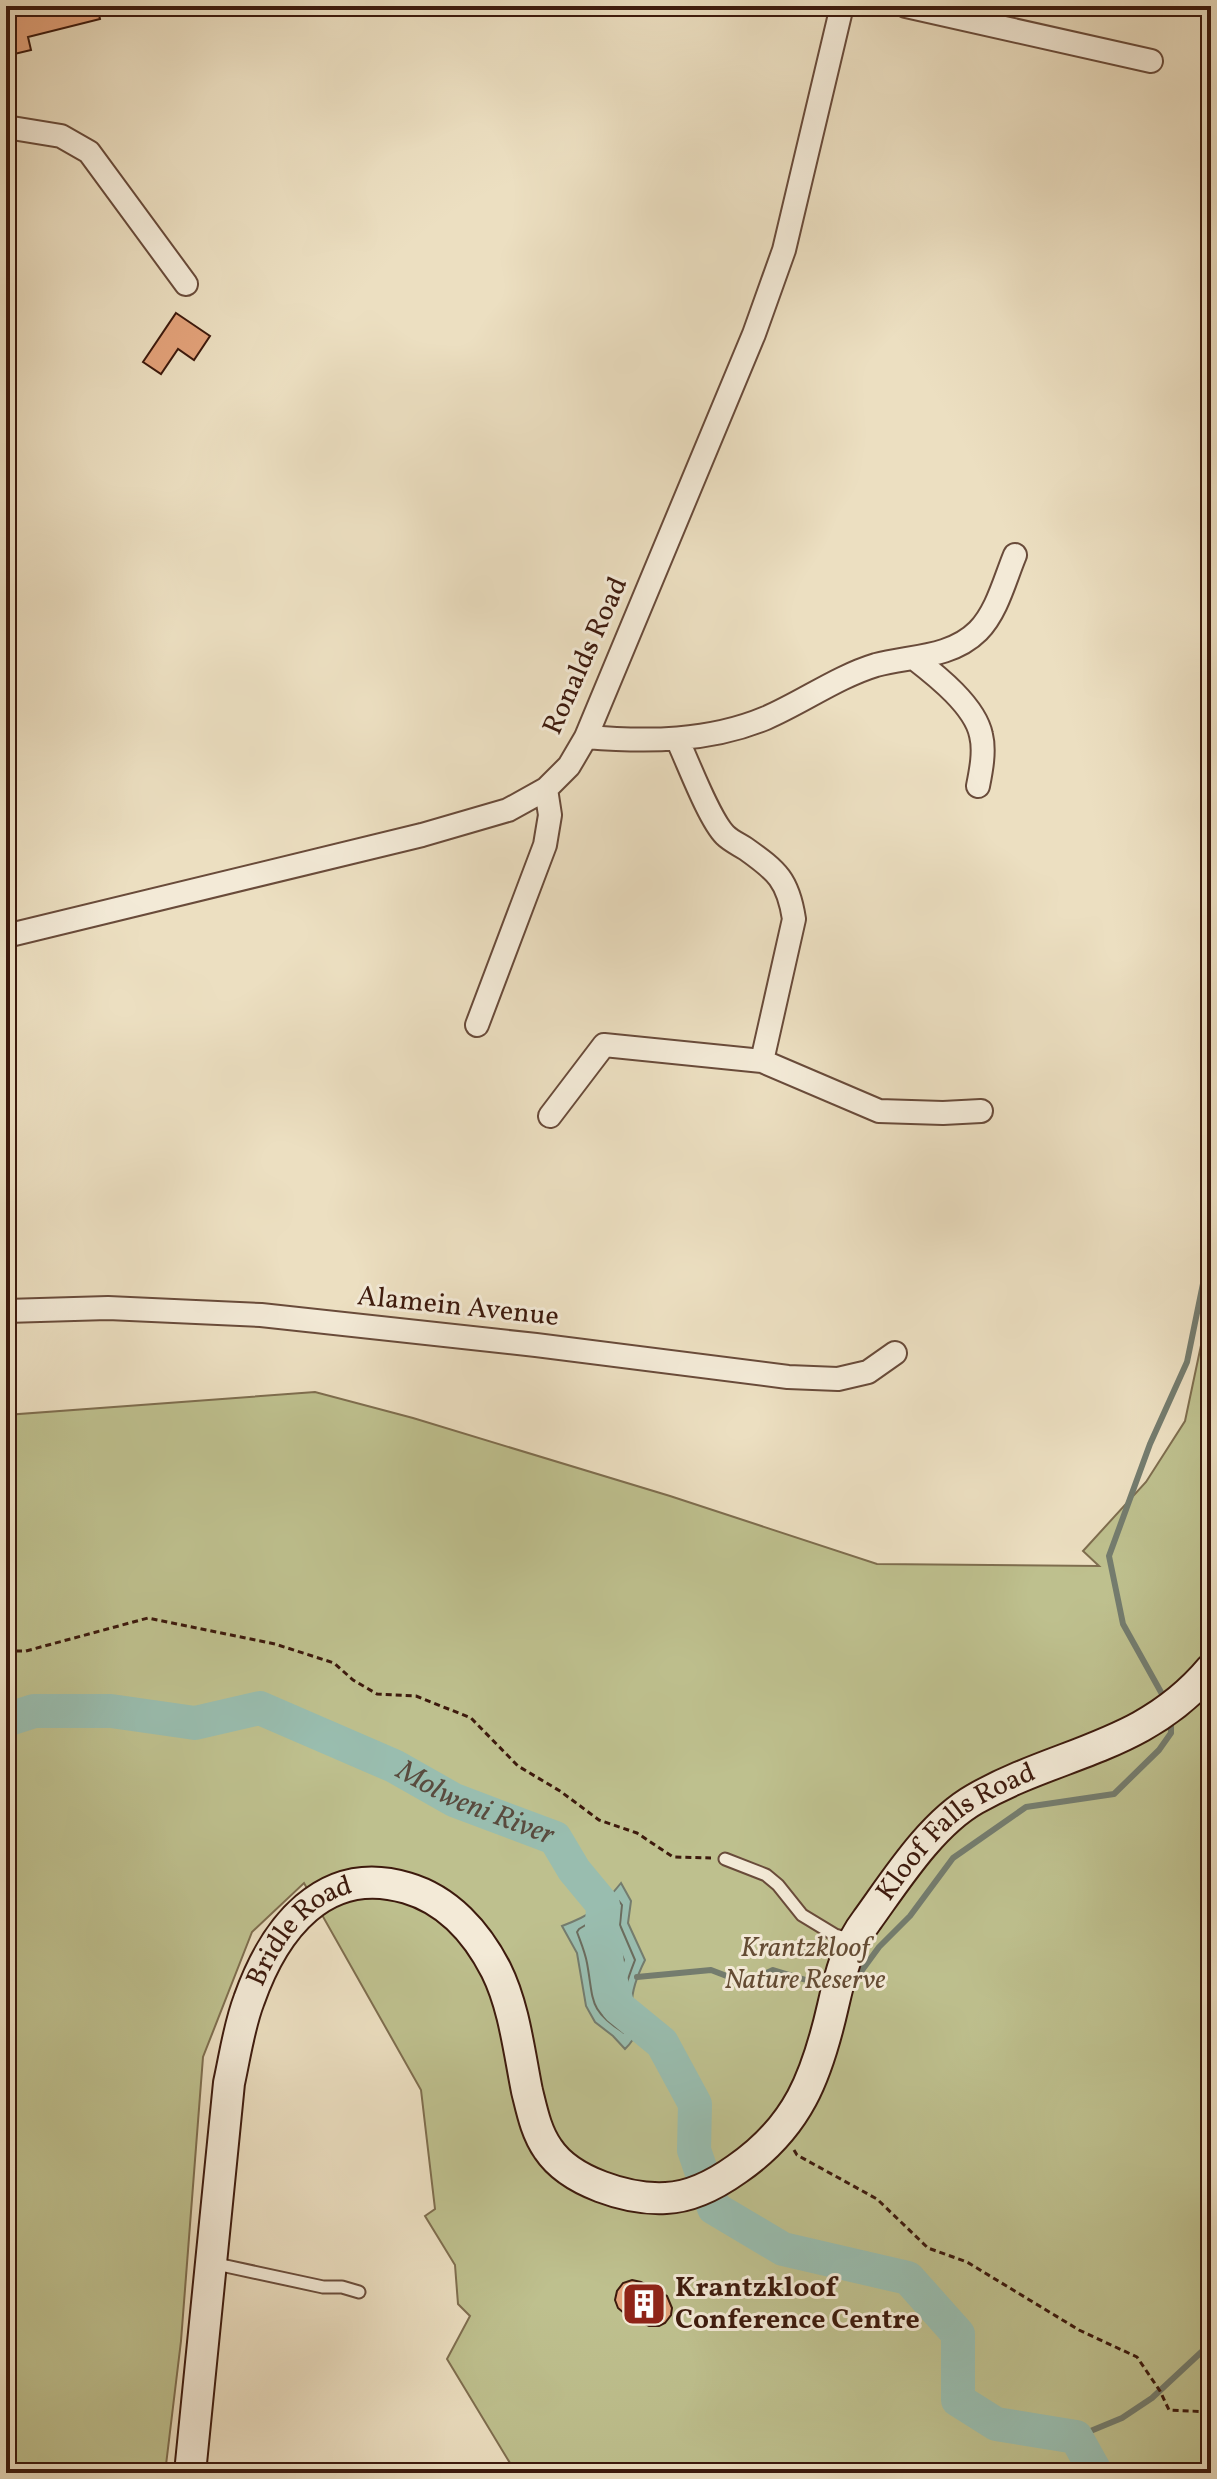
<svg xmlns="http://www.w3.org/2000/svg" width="1217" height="2479" viewBox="0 0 1217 2479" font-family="Vollkorn,serif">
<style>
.green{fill:#bec08e;stroke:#7e6d4e;stroke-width:2}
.water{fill:#99bdaf;stroke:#747c6e;stroke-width:2}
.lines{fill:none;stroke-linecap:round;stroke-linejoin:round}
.shore{stroke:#6b6c5e;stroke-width:2}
.stream{stroke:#747c6e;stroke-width:6}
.river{stroke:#99bdaf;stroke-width:34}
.building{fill:#e3a27a;stroke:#3d1a0d;stroke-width:2}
.lane-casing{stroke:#694b3a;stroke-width:15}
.street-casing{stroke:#694b3a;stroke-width:26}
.secondary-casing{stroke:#3d1a0d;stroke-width:34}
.path{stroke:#3d1a0d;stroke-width:3;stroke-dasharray:6 4;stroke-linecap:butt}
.lane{stroke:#f3ead7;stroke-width:11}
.street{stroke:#f3ead7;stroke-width:22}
.secondary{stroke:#f3ead7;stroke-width:30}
.labels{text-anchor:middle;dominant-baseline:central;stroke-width:6;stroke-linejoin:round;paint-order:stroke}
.street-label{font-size:28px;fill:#3d1a0d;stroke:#f3ead7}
.park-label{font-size:28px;font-style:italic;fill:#644c34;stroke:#f3ead7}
.poi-label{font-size:28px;font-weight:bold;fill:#3d1a0d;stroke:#f3ead7;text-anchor:start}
.water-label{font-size:30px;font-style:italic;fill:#594b3e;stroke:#f3ead7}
</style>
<rect width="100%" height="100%" fill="#ecdfc1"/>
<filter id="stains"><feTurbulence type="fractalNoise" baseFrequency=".0025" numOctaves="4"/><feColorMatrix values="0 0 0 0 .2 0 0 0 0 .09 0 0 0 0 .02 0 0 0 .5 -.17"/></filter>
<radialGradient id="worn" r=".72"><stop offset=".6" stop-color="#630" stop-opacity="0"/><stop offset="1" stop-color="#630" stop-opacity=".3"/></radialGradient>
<path class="green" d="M 1211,1298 L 1211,2473 L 516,2473 L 447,2359 L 470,2316 L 458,2304 L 455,2265 L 425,2216 L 435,2209 L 421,2090 L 304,1883 L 252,1932 L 203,2057 L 181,2341 L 165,2473 L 6,2473 L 6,1415 L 315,1392 L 413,1418 L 670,1496 L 877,1564 L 1099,1566 L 1083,1551 L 1146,1482 L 1185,1421 Z"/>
<path class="water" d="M 621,1883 L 631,1901 L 628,1923 L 645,1960 C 638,1974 631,1990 632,2006 C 634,2025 642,2033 625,2049 L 613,2036 L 595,2022 L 586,2006 L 577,1953 L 562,1926 C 591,1915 602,1907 621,1883 Z"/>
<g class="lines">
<path class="shore" d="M 619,1901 L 622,1905 L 620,1925 L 635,1960 C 630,1973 623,1990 624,2005 C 624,2014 629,2021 627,2031 L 624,2033 C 588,2010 594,2001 587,1963 C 585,1952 581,1943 577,1932 L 579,1929 L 607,1912 Z
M 605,1925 L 610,1927 L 624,1960 L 619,1973 L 614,2005 L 610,2008 C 596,1996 598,1958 590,1937 L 592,1934 Z"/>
<path class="stream" d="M 1162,1694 L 1123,1624 L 1109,1556 L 1150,1444 L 1187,1362 L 1206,1269 L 1211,1260
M 849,1974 L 860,1973 L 879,1947 L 910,1916 L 953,1858 L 1026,1807 L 1114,1794 L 1159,1750 L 1171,1733 L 1171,1717
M 637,1977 L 711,1970 L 745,1983 L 773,1970 L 806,1980 L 830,1977
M 1076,2437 L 1122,2418 L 1152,2398 L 1211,2343"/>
<path class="river" id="s1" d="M 6,1720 L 34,1711 L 111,1711 L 195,1723 L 260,1708 L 394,1766 L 454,1800 L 555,1838 L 574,1870 L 603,1905 L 602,1925 L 608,1971 L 618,2007 L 662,2043 L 695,2104 L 694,2150 L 714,2208 L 783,2249 L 908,2278 L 958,2334 L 958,2400 L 996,2424 L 1076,2437 L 1096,2473"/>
</g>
<path class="building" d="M 45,6 L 97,6 L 100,19 L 28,37 L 31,50 L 6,56 L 6,15 Z
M 176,313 L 210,336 L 194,360 L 178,349 L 161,374 L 143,362 Z
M 632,2280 L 641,2282 L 667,2296 L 672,2308 L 671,2315 L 665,2323 L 659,2326 L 649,2326 L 625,2314 L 618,2308 L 615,2300 L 617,2291 L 623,2283 Z"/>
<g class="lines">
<g class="lane-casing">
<path id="lane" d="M 725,1859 L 766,1875 L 778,1885 L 802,1915 L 835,1935 L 853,1940
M 212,2263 L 323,2287 L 342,2287 L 359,2292"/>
</g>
<g class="street-casing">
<path id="street" d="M 906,6 L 1151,61
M 6,127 L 61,136 L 89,152 L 186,284
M 915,659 C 937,676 975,706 981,735 C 985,751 981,771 978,786
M 586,737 C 647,742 709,742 766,718 C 803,702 837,677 876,665 C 910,656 951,658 978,631 C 997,612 1005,579 1015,555
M 677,739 C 688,762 709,819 725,835 C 731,841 740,845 746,849 C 777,871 788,880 794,919 L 762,1061
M 6,936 L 422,835 L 508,810 L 546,789 L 569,766 L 586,737 L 754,334 L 784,250 L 842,6
M 477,1025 L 545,845 L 550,815 L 546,789
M 550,1116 L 604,1045 L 762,1061 L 879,1111 L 943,1113 L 981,1111
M 6,1311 L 108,1308 L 261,1315 L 536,1345 L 788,1377 L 838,1379 L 868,1372 L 895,1353"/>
</g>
<g class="secondary-casing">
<g id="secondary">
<path id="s2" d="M 190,2473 L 229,2083 C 235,2056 239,2026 249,2000 C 274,1929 324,1863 407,1888 C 448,1900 477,1933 496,1970 C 514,2006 519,2051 527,2091 C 532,2111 536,2132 548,2149 C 570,2182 628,2200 666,2198 C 692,2197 716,2184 737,2169 C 798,2127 817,2076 833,2006 C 840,1975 847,1946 867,1920 C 896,1880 931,1824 975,1799 C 1059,1751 1144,1749 1211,1669"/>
</g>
</g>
<path class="path" d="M 6,1651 L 26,1651 L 148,1618 L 275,1644 L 334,1663 L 353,1680 L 377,1694 L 416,1696 L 471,1718 L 518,1766 L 560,1791 L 599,1820 L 637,1833 L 673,1857 L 711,1858
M 794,2150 L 797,2155 L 877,2199 L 928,2248 L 967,2262 L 1079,2330 L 1137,2357 L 1160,2391 L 1169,2410 L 1211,2412"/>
<use href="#lane" class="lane"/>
<use href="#street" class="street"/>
<use href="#secondary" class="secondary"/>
</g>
<defs>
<g id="building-square" transform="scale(2.3)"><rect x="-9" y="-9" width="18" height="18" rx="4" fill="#8f2418" stroke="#f3ead7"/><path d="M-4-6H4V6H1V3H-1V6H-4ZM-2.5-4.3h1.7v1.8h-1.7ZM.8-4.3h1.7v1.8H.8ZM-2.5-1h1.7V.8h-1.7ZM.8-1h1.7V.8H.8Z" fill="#fff"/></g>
</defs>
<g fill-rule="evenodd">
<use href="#building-square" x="644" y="2304"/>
</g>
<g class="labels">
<g class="street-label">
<text transform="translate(586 656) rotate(-66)">Ronalds Road</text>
<text transform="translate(458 1307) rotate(6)">Alamein Avenue</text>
<text stroke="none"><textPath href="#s2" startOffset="1632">Kloof Falls Road</textPath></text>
<text stroke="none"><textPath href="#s2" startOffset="566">Bridle Road</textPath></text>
</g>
<g class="park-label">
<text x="805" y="1948">Krantzkloof<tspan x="805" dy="32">Nature Reserve</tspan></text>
</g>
<g class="poi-label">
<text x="675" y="2288">Krantzkloof<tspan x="675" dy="32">Conference Centre</tspan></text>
</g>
<g class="water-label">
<text stroke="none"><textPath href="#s1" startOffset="494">Molweni River</textPath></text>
</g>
</g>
<rect width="1217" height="2479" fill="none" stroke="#ecdfc1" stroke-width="32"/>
<rect x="8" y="8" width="1201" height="2463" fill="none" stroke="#3d1a0d" stroke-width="4"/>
<rect x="16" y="16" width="1185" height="2447" fill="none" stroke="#3d1a0d" stroke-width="2"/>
<rect width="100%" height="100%" filter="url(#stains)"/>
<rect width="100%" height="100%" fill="url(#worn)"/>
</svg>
